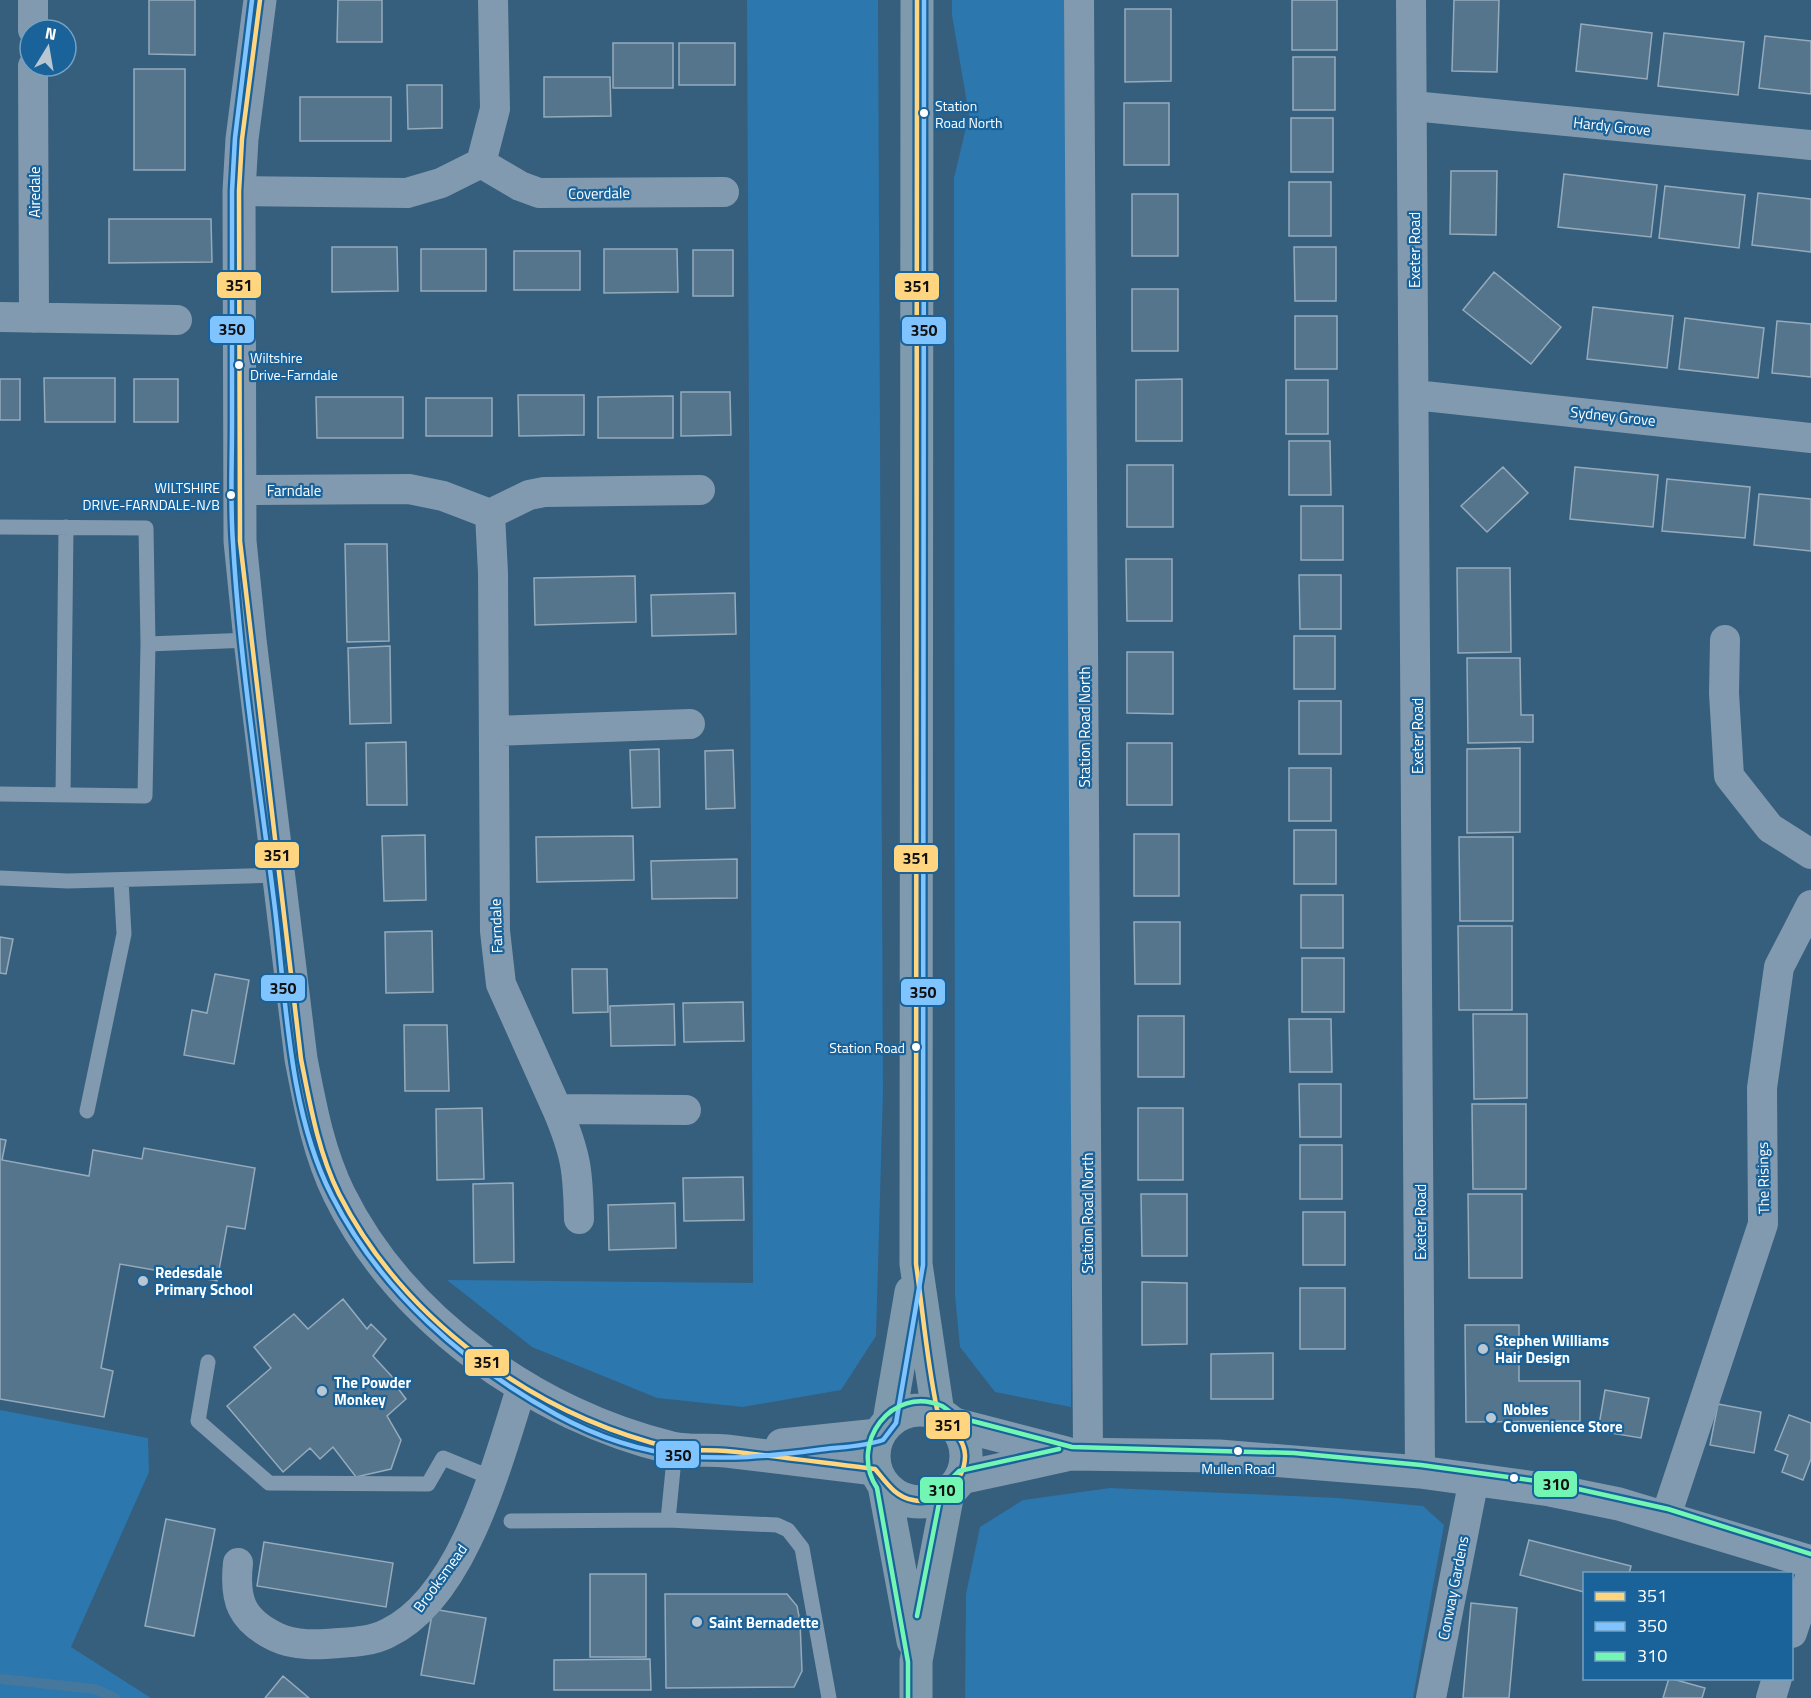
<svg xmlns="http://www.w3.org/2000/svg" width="1811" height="1698" viewBox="0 0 1811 1698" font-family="'Titillium Web',sans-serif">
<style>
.green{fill:#2b77ae}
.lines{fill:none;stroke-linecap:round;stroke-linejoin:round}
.stream{stroke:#46779d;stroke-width:10}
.building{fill:#55758d;stroke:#95abbc;stroke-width:1.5}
.service{stroke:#819aaf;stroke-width:15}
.minor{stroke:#819aaf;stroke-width:30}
.tertiary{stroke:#819aaf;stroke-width:33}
.primary{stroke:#7f9aad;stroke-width:33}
.bus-1-casing{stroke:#19629a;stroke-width:9}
.bus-2-casing{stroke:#19629a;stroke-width:9}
.bus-3-casing{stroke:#19629a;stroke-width:9}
.bus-1{stroke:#ffd580;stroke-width:4.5}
.bus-2{stroke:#80c4ff;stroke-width:4.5}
.bus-3{stroke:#73f6b3;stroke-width:4.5}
.bus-dot{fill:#fff;stroke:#19629a;stroke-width:2}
.poi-dot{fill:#b9c7d2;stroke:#19629a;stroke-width:2}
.labels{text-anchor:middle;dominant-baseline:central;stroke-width:4.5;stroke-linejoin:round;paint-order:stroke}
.bus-label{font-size:14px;fill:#fff;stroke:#19629a;text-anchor:start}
.street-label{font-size:15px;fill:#fff;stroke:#19629a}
.poi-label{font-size:15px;font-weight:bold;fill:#fff;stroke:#19629a;text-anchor:start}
.line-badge{stroke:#19629a;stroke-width:2}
.pale-badge-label{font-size:16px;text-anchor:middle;font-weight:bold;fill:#111}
</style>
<rect width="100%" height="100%" fill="#365e7d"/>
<path class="green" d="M 747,0 L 878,0 L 883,1091 L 876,1336 L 841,1390 L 743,1407 L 657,1398 L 532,1347 L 447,1280 L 753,1283 Z
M 952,0 L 1066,0 L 1072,993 L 1071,1407 L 995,1392 L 960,1347 L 955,1295 L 954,178 L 969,115 L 952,15 Z
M 0,1410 L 148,1438 L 149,1472 L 71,1647 L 151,1698 L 0,1698 Z
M 1110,1488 L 1338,1498 L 1423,1506 L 1444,1525 L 1413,1698 L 965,1698 L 966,1594 L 980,1527 L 1023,1500 Z"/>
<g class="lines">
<path class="stream" d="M 0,1679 L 95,1689 L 115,1698"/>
</g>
<path class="building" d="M 149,0 L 195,0 L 195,55 L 149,54 Z
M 338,0 L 382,0 L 382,42 L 337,42 Z
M 1292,0 L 1337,0 L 1337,50 L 1292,50 Z
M 1454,0 L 1499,0 L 1497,72 L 1452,71 Z
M 1125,9 L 1171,9 L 1171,81 L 1125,82 Z
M 1581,24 L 1652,33 L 1647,79 L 1576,71 Z
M 1664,33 L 1744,42 L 1738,95 L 1658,86 Z
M 1765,36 L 1811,41 L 1811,94 L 1759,88 Z
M 613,43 L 673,43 L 673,88 L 613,88 Z
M 679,43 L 735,43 L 735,85 L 679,85 Z
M 1293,57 L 1335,57 L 1335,110 L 1293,110 Z
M 134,69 L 185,69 L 185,170 L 134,170 Z
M 544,77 L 610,77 L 611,116 L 544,117 Z
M 407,85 L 442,85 L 442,128 L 408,129 Z
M 300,97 L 391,97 L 391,141 L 300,141 Z
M 1124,103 L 1169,103 L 1169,165 L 1124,165 Z
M 1291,118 L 1333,118 L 1333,172 L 1291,172 Z
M 1451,171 L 1497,171 L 1496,235 L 1450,234 Z
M 1564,174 L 1657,185 L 1651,237 L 1558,227 Z
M 1289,182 L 1331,182 L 1331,236 L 1289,236 Z
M 1665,186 L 1745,195 L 1739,248 L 1659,238 Z
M 1758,193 L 1811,199 L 1811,252 L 1752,245 Z
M 1132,194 L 1178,194 L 1178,256 L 1132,256 Z
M 109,219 L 211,219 L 212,262 L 109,263 Z
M 332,247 L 397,247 L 398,291 L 332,292 Z
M 1294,247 L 1336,247 L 1336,301 L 1295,301 Z
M 421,249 L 486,249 L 486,291 L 421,291 Z
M 604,249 L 677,249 L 678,292 L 604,293 Z
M 693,250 L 733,250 L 733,296 L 693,296 Z
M 514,251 L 580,251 L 580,290 L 514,290 Z
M 1494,272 L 1561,327 L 1531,364 L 1463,310 Z
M 1132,289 L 1178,289 L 1178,351 L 1132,351 Z
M 1593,307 L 1673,316 L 1667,368 L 1587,359 Z
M 1295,316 L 1337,316 L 1337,369 L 1295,369 Z
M 1685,318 L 1764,328 L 1758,378 L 1679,369 Z
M 1777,321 L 1811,324 L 1811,377 L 1772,373 Z
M 44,378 L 115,378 L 115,422 L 45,422 Z
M 0,379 L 20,379 L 20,420 L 0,420 Z
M 134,379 L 178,379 L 178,422 L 134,422 Z
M 1182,379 L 1182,441 L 1136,441 L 1136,380 Z
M 1286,380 L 1328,380 L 1328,434 L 1286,434 Z
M 681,392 L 730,392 L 731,435 L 681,436 Z
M 518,395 L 584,395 L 584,435 L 519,436 Z
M 673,396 L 673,438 L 598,438 L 598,397 Z
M 316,397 L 403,397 L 403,438 L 317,438 Z
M 426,398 L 492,398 L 492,436 L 426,436 Z
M 1289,441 L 1330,441 L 1331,495 L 1289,495 Z
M 1127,465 L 1173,465 L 1173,527 L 1127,527 Z
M 1503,467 L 1528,493 L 1487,532 L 1461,506 Z
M 1575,467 L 1658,475 L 1653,527 L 1570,519 Z
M 1667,479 L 1750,487 L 1745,538 L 1662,531 Z
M 1759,494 L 1811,499 L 1811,551 L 1754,545 Z
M 1301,506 L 1343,506 L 1343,560 L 1301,560 Z
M 345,544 L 387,544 L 389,641 L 347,642 Z
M 1126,559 L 1172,559 L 1172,621 L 1127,621 Z
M 1457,568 L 1510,568 L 1511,652 L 1458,653 Z
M 1299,575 L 1341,575 L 1341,629 L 1300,629 Z
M 635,576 L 636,622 L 535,625 L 534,578 Z
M 735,593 L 736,634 L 652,636 L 651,595 Z
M 1294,636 L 1335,636 L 1335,689 L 1294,689 Z
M 390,646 L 391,723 L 350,724 L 348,648 Z
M 1127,652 L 1173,652 L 1173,714 L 1127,713 Z
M 1467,658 L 1520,658 L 1521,715 L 1533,715 L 1533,742 L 1468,743 Z
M 1299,701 L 1341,701 L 1341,754 L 1299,754 Z
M 406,742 L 407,805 L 367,805 L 366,743 Z
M 1127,743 L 1172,743 L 1172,805 L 1127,805 Z
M 1520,748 L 1520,832 L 1467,833 L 1467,749 Z
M 659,749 L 660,807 L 632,808 L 630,750 Z
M 733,750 L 735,808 L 706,809 L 705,751 Z
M 1289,768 L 1331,768 L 1331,821 L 1289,821 Z
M 1294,830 L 1336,830 L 1336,884 L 1294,884 Z
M 1134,834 L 1179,834 L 1179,896 L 1134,896 Z
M 425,835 L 426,900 L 384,901 L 382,836 Z
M 633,836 L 634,880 L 537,882 L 536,837 Z
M 1459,837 L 1513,837 L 1513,921 L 1460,921 Z
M 737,859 L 737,898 L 652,899 L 651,861 Z
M 1301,895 L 1343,895 L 1343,948 L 1301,948 Z
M 1134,922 L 1180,922 L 1180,984 L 1135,984 Z
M 1458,926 L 1512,926 L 1512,1010 L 1459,1010 Z
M 432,931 L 433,992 L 386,993 L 385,932 Z
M 0,937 L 13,939 L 6,974 L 0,973 Z
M 1302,958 L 1344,958 L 1344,1012 L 1302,1012 Z
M 572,969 L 607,969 L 608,1012 L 573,1013 Z
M 215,974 L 249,980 L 234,1064 L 184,1055 L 192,1010 L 207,1013 Z
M 743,1002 L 744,1041 L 684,1042 L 683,1003 Z
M 674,1004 L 675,1045 L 611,1046 L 610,1006 Z
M 1473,1014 L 1527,1014 L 1527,1098 L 1474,1099 Z
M 1138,1016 L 1184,1016 L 1184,1077 L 1138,1077 Z
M 1289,1019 L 1331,1019 L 1332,1072 L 1290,1072 Z
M 404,1025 L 447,1025 L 449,1091 L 405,1091 Z
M 1299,1084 L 1341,1084 L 1341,1137 L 1300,1137 Z
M 1472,1104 L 1526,1104 L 1526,1189 L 1473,1189 Z
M 482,1108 L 484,1179 L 437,1180 L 436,1109 Z
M 1138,1108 L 1183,1108 L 1183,1180 L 1138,1180 Z
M 0,1139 L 6,1140 L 2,1160 L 89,1176 L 93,1150 L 142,1159 L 144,1148 L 255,1168 L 245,1229 L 227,1226 L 217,1281 L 120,1264 L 101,1368 L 113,1371 L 104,1417 L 0,1399 Z
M 1300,1145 L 1342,1145 L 1342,1199 L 1300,1199 Z
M 743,1177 L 744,1220 L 684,1221 L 683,1178 Z
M 513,1183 L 514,1262 L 474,1263 L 473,1184 Z
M 1141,1194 L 1187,1194 L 1187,1256 L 1142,1256 Z
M 1468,1194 L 1522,1194 L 1522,1278 L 1469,1278 Z
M 675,1203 L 676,1248 L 609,1250 L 608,1205 Z
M 1303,1212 L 1345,1212 L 1345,1265 L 1303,1265 Z
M 1142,1282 L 1187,1283 L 1187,1344 L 1142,1345 Z
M 1300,1288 L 1345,1288 L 1345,1349 L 1300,1349 Z
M 343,1299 L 367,1329 L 371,1324 L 386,1339 L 373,1356 L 396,1381 L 394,1383 L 406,1399 L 387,1416 L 401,1440 L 391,1469 L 356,1477 L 333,1447 L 320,1459 L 310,1448 L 283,1472 L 227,1406 L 271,1368 L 254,1347 L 294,1314 L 308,1329 Z
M 1465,1325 L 1519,1325 L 1519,1381 L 1580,1381 L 1580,1421 L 1466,1422 Z
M 1273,1353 L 1273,1399 L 1211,1399 L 1211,1354 Z
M 1605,1390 L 1649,1398 L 1641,1438 L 1598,1431 Z
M 1718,1404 L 1761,1412 L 1754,1453 L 1710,1445 Z
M 1789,1415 L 1811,1423 L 1811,1459 L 1803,1480 L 1782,1472 L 1788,1455 L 1775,1450 Z
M 166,1519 L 215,1529 L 194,1636 L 145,1626 Z
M 1529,1540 L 1631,1566 L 1629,1574 L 1584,1574 L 1584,1592 L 1520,1575 Z
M 264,1542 L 393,1563 L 386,1607 L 257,1586 Z
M 590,1574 L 646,1574 L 646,1657 L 590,1657 Z
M 665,1594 L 787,1594 L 797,1606 L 800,1621 L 802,1671 L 794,1687 L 666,1688 Z
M 1471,1603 L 1517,1608 L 1509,1698 L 1463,1698 Z
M 433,1609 L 486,1618 L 474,1684 L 421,1675 Z
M 650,1659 L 651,1690 L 554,1690 L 554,1660 Z
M 283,1676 L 309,1698 L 265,1698 Z
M 1669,1678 L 1705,1688 L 1702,1698 L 1663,1698 Z"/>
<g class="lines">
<path class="service" d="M 0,527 L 146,528 L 148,644
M 0,794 L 145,796 L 148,644 L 250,640
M 63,795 L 66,527
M 0,878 L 68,881 L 278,875
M 87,1111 L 124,934 L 121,880
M 208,1362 L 198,1421 L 269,1483 L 428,1484 L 443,1458 L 492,1478
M 675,1449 L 668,1520 L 777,1525 L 788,1530 L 802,1548 L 829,1698
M 511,1521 L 668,1520"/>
<path class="minor" d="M 33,0 L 33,30
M 1079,0 L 1088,1454
M 1411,0 L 1420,1472
M 33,66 L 34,318
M 1413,106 L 1811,145
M 481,163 L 495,109 L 493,0
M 239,191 L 407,193 L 441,183 L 481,163 L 520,186 L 539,193 L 724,192
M 0,317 L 177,320
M 1415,395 L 1811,438
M 239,490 L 409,489 L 443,496 L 490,514 L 529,495 L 544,492 L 700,490
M 490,514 L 493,573 L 495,931 L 501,984 L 557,1109 L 686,1110
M 1725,640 L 1724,693 L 1729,776 L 1770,828 L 1811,854
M 494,731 L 690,724
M 557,1109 C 576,1154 578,1170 579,1219
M 1666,1516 L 1763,1224 L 1762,1088 L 1779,967 L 1811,905
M 238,1563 C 234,1600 241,1620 276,1637 C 295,1646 318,1645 339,1643 C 355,1642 373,1641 388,1633 C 464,1597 498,1460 522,1386
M 1792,1633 L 1811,1574
M 1431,1698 L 1474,1479
M 1771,1698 L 1777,1678"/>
<path class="tertiary" d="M 260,0 L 242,139 L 239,191 L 240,541 L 250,640 L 301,1059 C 310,1105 318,1151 339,1194 C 401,1320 537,1416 672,1448 C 689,1452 709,1449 726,1451 C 776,1457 826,1463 875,1469
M 954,1424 L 1066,1453
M 782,1445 L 878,1435
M 961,1478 L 1071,1454 L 1219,1456 L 1420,1472 L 1550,1490 L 1619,1504 L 1811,1562"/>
<path class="primary" d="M 917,0 L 916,1264 L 938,1413
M874 1456a46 46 0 1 1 92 0a46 46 0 1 1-92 0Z
M 889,1421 L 911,1292
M 884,1485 L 913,1641
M 916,1698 L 916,1661 L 948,1493"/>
<g class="bus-1-casing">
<path id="bus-1" d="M 260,0 L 242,139 L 239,191 L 240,541 L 301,1059 C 310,1104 318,1152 339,1194 C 404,1321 534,1415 672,1448 C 690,1452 708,1449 726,1451 C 776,1456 825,1463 875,1469 C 886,1482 895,1497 913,1500 C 939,1506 966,1481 965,1455 C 964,1433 941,1425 937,1409 C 927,1362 923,1312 916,1264 L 917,0"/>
</g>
<g class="bus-2-casing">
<path id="bus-2" d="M 252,0 L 235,138 L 232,191 C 232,269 232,347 232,425 C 232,464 230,504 233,543 C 240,665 260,788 275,909 C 286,1001 289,1113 332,1196 C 381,1292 464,1364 557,1415 C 647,1464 719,1463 817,1450 C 839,1447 863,1447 883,1440 L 896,1423 L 923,1265 L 924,0"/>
</g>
<g class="bus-3-casing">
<path id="bus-3" d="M 917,1616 L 942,1488 L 959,1471 L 1059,1449
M 908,1698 L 908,1662 L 877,1488 C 848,1444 892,1384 942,1406 C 947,1409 952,1414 957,1417 L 1072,1447 L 1294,1453 L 1421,1465 L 1551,1483 L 1668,1509 L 1811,1554"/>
</g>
<use href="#bus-1" class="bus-1"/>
<use href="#bus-2" class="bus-2"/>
<use href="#bus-3" class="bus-3"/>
</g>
<g class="bus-dot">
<circle cx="924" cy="113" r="5"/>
<circle cx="239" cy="365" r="5"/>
<circle cx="231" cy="495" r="5"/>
<circle cx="916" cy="1047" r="5"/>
<circle cx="1238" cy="1451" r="5"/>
<circle cx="1514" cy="1478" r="5"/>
</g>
<g class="poi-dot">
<circle cx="143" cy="1281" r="6"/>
<circle cx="1483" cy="1349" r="6"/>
<circle cx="322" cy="1391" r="6"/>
<circle cx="1491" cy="1418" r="6"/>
<circle cx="697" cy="1622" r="6"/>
</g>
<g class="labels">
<g class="bus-label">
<text x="935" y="105">Station<tspan x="935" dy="17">Road North</tspan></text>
<text x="250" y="357">Wiltshire<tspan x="250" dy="17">Drive-Farndale</tspan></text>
<text x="220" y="487" text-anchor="end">WILTSHIRE<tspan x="220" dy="17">DRIVE-FARNDALE-N/B</tspan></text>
<text x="905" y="1047" text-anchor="end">Station Road</text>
<text x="1238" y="1468" text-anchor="middle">Mullen Road</text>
</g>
<g class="street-label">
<text transform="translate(1612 126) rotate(6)">Hardy Grove</text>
<text transform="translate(34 192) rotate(-90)">Airedale</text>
<text transform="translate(599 193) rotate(-1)">Coverdale</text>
<text transform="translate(1414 250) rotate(-90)">Exeter Road</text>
<text transform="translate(1613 416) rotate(6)">Sydney Grove</text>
<text x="294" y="490">Farndale</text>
<text transform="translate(1084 727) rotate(-90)">Station Road North</text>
<text transform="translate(1417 736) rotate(-90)">Exeter Road</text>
<text transform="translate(496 926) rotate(-92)">Farndale</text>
<text transform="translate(1763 1178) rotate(-91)">The Risings</text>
<text transform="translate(1087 1213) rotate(-90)">Station Road North</text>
<text transform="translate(1420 1222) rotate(-90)">Exeter Road</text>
<text transform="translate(440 1578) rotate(-54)">Brooksmead</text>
<text transform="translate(1453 1588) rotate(-79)">Conway Gardens</text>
</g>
<g class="poi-label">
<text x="155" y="1272">Redesdale<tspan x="155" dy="17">Primary School</tspan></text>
<text x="1495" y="1340">Stephen Williams<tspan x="1495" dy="17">Hair Design</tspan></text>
<text x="334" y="1382">The Powder<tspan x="334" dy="17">Monkey</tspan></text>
<text x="1503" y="1409">Nobles<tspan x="1503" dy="17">Convenience Store</tspan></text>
<text x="709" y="1622">Saint Bernadette</text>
</g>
</g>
<g class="line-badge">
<rect x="216" y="271" width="46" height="28" rx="6" fill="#ffd580"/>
<rect x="894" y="272" width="46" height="29" rx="6" fill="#ffd580"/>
<rect x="209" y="315" width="46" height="29" rx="6" fill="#80c4ff"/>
<rect x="901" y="316" width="46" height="29" rx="6" fill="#80c4ff"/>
<rect x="254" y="841" width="46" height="28" rx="6" fill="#ffd580"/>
<rect x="893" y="844" width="46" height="29" rx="6" fill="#ffd580"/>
<rect x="260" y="974" width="46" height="28" rx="6" fill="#80c4ff"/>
<rect x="900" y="978" width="46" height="28" rx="6" fill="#80c4ff"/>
<rect x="464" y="1348" width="46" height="29" rx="6" fill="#ffd580"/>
<rect x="925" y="1411" width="46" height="29" rx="6" fill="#ffd580"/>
<rect x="655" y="1440" width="45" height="29" rx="6" fill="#80c4ff"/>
<rect x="1533" y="1470" width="45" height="28" rx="6" fill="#73f6b3"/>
<rect x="919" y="1476" width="45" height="28" rx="6" fill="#73f6b3"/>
</g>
<g class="pale-badge-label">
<text x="239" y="291">351</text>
<text x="917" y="292">351</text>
<text x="232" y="335">350</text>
<text x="924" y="336">350</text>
<text x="277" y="861">351</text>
<text x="916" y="864">351</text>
<text x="283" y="994">350</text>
<text x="923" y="998">350</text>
<text x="487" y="1368">351</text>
<text x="948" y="1431">351</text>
<text x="678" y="1461">350</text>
<text x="1556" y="1490">310</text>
<text x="942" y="1496">310</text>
</g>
<rect x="1583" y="1572" width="210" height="108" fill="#19629a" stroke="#75a1c2" stroke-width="1.5"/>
<rect x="1595" y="1592" width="30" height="9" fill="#ffd580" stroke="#75a1c2" stroke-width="1.5"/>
<text x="1637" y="1602" font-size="18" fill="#ffffff">351</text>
<rect x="1595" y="1622" width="30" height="9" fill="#80c4ff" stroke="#75a1c2" stroke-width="1.5"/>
<text x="1637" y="1632" font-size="18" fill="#ffffff">350</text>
<rect x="1595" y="1652" width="30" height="9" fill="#73f6b3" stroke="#75a1c2" stroke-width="1.5"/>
<text x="1637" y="1662" font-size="18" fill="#ffffff">310</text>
<g transform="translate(48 48) rotate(11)"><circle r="28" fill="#19629a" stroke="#75a1c2" stroke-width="1.5"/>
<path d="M0-4.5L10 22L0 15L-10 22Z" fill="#b9c7d2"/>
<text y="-9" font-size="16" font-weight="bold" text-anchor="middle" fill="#ffffff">N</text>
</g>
</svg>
